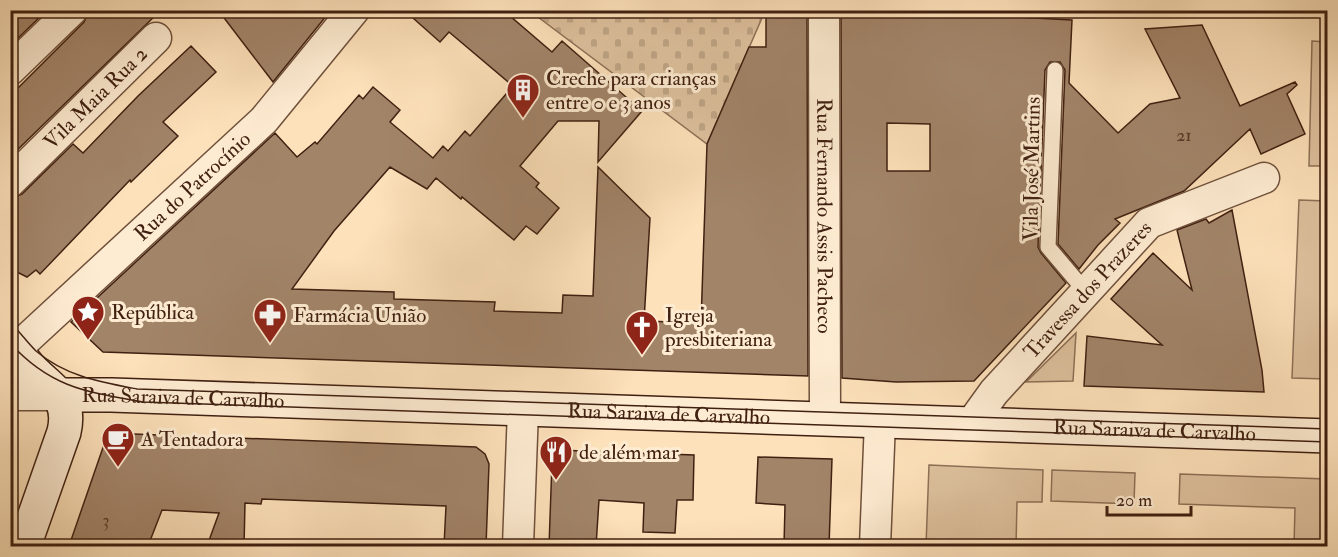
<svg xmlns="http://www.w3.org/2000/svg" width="1338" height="557" viewBox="0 0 1338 557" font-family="'IM FELL Double Pica',serif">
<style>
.green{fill:#ddc09d;stroke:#8e7057;stroke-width:1.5}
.cemetery{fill:url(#cemetery-stones);stroke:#8e7057;stroke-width:1.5}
.building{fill:#a28469;stroke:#402011;stroke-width:1.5;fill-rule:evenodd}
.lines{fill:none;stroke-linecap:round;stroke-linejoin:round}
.lane-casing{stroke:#6f503b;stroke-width:18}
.street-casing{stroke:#6f503b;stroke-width:33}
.secondary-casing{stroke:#402011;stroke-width:36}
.lane{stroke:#feecd2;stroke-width:15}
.street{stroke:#feecd2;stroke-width:30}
.secondary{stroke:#feecd2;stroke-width:33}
.tram{stroke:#402011;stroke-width:1.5}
.labels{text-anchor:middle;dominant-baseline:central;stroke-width:6;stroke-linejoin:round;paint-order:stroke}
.number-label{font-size:18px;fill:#583927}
.poi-label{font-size:21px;fill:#402011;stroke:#feecd2;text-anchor:start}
.street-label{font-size:21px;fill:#402011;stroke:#feecd2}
</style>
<defs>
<pattern id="cemetery-stones" width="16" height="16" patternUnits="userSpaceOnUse" patternTransform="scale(1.5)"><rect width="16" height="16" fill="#ddc09d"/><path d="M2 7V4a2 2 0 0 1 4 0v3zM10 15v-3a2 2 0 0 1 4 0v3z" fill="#bfa586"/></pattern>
</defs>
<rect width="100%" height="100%" fill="#fde1ba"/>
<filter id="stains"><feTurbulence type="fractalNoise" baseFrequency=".00333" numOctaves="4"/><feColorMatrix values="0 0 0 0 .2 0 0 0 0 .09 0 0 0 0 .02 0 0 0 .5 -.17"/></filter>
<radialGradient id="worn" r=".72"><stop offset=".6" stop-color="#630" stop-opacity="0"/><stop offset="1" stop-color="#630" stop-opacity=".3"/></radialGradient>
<path class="green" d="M 1312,41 L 1327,42 L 1327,166 L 1309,166 Z
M 1299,200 L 1327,201 L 1327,379 L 1292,378 Z
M 1076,333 L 1073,381 L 1026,382 Z
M 929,465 L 1043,470 L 1042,502 L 1017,502 L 1016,546 L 926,546 Z
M 1052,470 L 1135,473 L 1134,504 L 1051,501 Z
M 1180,474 L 1327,479 L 1327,546 L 1294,546 L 1295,508 L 1179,504 Z"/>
<path class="cemetery" d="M 530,11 L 765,11 L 707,144 Z"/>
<path class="building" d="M 10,10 L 47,10 L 13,43 L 10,41 Z
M 89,10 L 161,10 L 10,157 L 10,96 L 84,22 Z
M 218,10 L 331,10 L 273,82 Z
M 404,10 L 503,10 L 552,52 L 562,41 L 642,111 L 598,162 L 599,121 L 558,121 L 520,166 L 539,183 L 536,187 L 559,208 L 537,234 L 526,226 L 514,240 L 462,197 L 461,199 L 436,178 L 427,189 L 390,167 L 334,231 L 292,289 L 394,292 L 394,299 L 495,302 L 494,311 L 562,313 L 563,295 L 593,296 L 598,167 L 650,218 L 644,321 L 701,323 L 707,144 L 749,47 L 766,47 L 766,10 L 807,10 L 808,376 L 103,352 L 71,322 L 275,133 L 297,157 L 315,142 L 317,144 L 359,95 L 363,99 L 373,87 L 400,110 L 390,122 L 433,158 L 443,146 L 448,151 L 465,131 L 470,136 L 513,86 L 449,32 L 440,42 Z
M 841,10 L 1016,10 L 1016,17 L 1072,20 L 1069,83 L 1118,133 L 1150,104 L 1180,98 L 1145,29 L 1202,25 L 1240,106 L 1295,82 L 1297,85 L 1287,94 L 1305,134 L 1261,154 L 1250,129 L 1184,191 L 1115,219 L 1120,223 L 1098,245 L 1079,269 L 1058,244 L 1065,70 L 1060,62 L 1050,62 L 1045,70 L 1038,247 L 1041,253 L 1066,283 L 974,381 L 896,382 L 842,378 ZM 887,123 L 930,124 L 930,171 L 887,171 Z
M 191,46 L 216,72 L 163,122 L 178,136 L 131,182 L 130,180 L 40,274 L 36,270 L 27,277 L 19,273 L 10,266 L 10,199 L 22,194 L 73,144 L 83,153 L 138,96 Z
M 1232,210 L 1262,370 L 1264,392 L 1084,386 L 1087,336 L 1162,345 L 1111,299 L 1153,253 L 1192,290 L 1177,230 L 1206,219 L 1209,223 Z
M 108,433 L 476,447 L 485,454 L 489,464 L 486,546 L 444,546 L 446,506 L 262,499 L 261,504 L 245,503 L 244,546 L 207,546 L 219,513 L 162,510 L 148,546 L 69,546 Z
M 556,450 L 694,455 L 693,500 L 677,500 L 675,533 L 643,532 L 644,503 L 599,500 L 596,546 L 549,546 L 552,462 Z
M 758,457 L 832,459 L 829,546 L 784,546 L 785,505 L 756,503 Z"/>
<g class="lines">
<g class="lane-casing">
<path id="lane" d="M 1055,70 L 1048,247 L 1086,292"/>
</g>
<g class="street-casing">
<g id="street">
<path id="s1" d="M 824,10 L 825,419"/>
<path d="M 10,70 L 72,10"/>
<path id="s2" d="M 10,182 L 156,38"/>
<path id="s3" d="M 16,349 L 264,120 L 354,10"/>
<path d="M 10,395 L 59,395"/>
<path id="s4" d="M 971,424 L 994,392 L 1149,223 L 1264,178"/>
<path d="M 518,546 L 523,409"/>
<path d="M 875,546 L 880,421"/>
</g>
</g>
<g class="secondary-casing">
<g id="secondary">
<path d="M 10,341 C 17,350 23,360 30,368 C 51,390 72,397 64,432 L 24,546"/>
<path id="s5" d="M 59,395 L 111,395 L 1328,436"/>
</g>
</g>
<use href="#lane" class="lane"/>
<use href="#street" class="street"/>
<use href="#secondary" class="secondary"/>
<path class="tram" d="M 10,322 C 19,331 27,342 36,351 C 65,376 100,382 137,389 L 1328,429
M 10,343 C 51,388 87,392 143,402 L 1328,442"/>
</g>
<defs>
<g id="building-pin" transform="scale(1.725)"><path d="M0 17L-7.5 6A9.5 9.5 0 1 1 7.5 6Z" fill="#8f2418" stroke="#feecd2"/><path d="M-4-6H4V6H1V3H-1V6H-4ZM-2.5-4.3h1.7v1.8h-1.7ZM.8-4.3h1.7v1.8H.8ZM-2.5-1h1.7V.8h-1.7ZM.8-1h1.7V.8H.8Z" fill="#fff"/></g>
<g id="sight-pin" transform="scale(1.725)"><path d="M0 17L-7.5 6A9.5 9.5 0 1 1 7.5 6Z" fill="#8f2418" stroke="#feecd2"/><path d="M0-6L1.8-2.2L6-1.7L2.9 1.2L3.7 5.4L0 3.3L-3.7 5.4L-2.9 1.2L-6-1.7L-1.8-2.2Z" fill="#fff"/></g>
<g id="pharmacy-pin" transform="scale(1.725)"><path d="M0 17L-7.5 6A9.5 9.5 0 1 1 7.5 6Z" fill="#8f2418" stroke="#feecd2"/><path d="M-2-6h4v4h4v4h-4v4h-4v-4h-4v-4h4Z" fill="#fff"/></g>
<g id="church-pin" transform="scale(1.725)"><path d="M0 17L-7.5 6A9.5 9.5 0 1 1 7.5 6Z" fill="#8f2418" stroke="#feecd2"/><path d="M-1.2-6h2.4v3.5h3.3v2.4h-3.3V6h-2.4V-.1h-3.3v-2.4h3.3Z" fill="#fff"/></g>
<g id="cafe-pin" transform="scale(1.725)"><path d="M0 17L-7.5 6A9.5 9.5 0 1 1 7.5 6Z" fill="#8f2418" stroke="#feecd2"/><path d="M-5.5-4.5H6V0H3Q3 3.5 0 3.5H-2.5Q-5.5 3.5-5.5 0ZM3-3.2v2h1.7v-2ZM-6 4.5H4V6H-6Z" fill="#fff"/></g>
<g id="restaurant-pin" transform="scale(1.725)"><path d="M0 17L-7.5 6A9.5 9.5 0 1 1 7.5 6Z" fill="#8f2418" stroke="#feecd2"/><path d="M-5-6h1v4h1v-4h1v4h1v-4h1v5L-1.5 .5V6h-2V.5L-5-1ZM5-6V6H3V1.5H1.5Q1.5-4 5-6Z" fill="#fff"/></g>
</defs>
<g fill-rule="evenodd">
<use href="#building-pin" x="523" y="90"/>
<use href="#sight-pin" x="88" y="312"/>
<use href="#pharmacy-pin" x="270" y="315"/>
<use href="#church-pin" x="642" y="327"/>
<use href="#cafe-pin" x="118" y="439"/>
<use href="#restaurant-pin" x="556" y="452"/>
</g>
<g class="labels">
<g class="number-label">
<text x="1184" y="135">21</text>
<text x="106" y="520">3</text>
</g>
<g class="poi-label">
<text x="546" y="78">Creche para crianças<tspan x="546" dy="24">entre 0 e 3 anos</tspan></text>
<text x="111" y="312">República</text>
<text x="293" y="315">Farmácia União</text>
<text x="665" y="315">Igreja<tspan x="665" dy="24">presbiteriana</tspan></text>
<text x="141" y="439">A Tentadora</text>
<text x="579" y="452">de além mar</text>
</g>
<g class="street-label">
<text stroke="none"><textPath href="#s2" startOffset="120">Vila Maia Rua 2</textPath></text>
<text transform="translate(1032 169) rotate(-89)">Vila José Martins</text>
<text stroke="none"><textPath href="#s3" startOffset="240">Rua do Patrocínio</textPath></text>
<text stroke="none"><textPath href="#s1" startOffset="206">Rua Fernando Assis Pacheco</textPath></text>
<text stroke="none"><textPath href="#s4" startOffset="178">Travessa dos Prazeres</textPath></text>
<text stroke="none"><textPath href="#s5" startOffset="124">Rua Saraiva de Carvalho</textPath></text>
<text stroke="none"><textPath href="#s5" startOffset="610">Rua Saraiva de Carvalho</textPath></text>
<text stroke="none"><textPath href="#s5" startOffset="1096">Rua Saraiva de Carvalho</textPath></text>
</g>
</g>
<rect width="1338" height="557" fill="none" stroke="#fde1ba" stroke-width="36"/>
<rect x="12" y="12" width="1314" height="533" fill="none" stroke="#402011" stroke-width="3"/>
<rect x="18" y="18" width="1302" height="521" fill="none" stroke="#402011" stroke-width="1.5"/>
<path d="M1107 506v9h84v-9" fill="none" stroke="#402011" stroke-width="3"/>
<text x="1116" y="506" font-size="18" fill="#402011" stroke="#feecd2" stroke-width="4.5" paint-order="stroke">20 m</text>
<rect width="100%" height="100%" filter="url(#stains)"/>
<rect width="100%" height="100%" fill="url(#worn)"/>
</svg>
